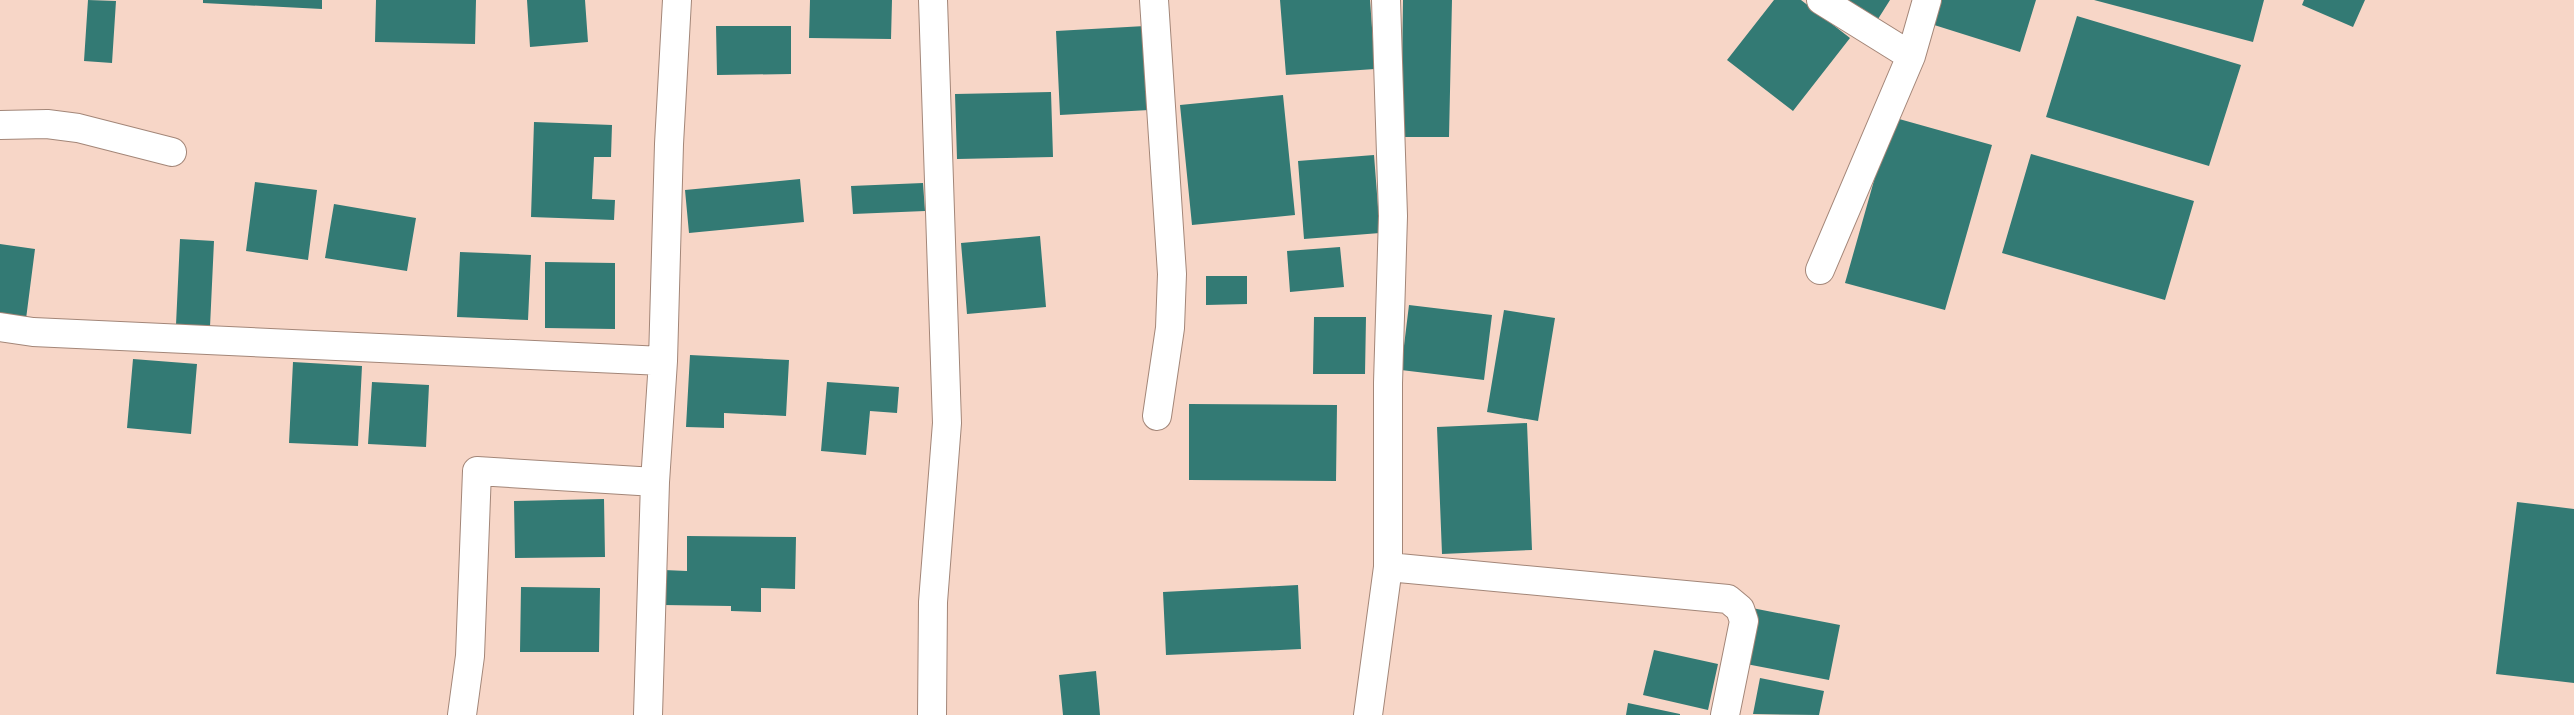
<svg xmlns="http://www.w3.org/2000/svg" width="2574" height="715" viewBox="0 0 2574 715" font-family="Rubik,sans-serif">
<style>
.building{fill:#337a74}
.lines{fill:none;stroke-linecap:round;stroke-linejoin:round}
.minor-casing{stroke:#a38678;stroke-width:30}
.minor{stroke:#fff;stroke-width:28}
</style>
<rect width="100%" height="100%" fill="#f7d6c7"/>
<path class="building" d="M 88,0 L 116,1 L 112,63 L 84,61 Z
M 203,0 L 322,0 L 322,9 L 203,3 Z
M 376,0 L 476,0 L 475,44 L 375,42 Z
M 527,0 L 585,0 L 588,42 L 530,47 Z
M 810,0 L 892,0 L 891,39 L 809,38 Z
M 1280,0 L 1370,0 L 1375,69 L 1286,75 Z
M 1403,0 L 1452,0 L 1449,137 L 1401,137 Z
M 1774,0 L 1801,0 L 1850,38 L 1793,111 L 1727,60 Z
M 1831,0 L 1890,0 L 1873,27 Z
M 1939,0 L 2036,0 L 2020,52 L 1931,24 Z
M 2094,0 L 2264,0 L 2253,42 Z
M 2304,0 L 2365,0 L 2353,27 L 2302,5 Z
M 2077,16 L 2241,65 L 2209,166 L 2046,117 Z
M 716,26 L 791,26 L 791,74 L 717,75 Z
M 1145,26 L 1149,110 L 1060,115 L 1056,31 Z
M 1051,92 L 1053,157 L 957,159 L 955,94 Z
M 1283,95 L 1295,215 L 1192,225 L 1180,105 Z
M 1892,117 L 1992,145 L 1945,310 L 1845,283 Z
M 534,122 L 612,125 L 611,157 L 594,157 L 592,199 L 615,200 L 614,220 L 531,217 Z
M 2031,154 L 2194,201 L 2165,300 L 2002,253 Z
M 1374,155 L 1380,233 L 1304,239 L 1298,161 Z
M 800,179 L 804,222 L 689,233 L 685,190 Z
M 255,182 L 317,190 L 308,260 L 246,251 Z
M 923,183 L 925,211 L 853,214 L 851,186 Z
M 334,204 L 416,218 L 407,271 L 325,258 Z
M 1040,236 L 1046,307 L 967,314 L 961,243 Z
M 180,239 L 214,241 L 210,327 L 176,325 Z
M 0,244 L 35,249 L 26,319 L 0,316 Z
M 1340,247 L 1344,287 L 1290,292 L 1287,251 Z
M 460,252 L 531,255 L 528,320 L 457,317 Z
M 545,262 L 615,263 L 615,329 L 545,328 Z
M 1206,276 L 1247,276 L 1247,304 L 1206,305 Z
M 1409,305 L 1492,315 L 1484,380 L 1401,370 Z
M 1504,310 L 1555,318 L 1538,421 L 1487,412 Z
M 1314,317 L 1366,317 L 1365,374 L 1313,374 Z
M 690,355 L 789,360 L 786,416 L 724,413 L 724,428 L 686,427 Z
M 133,359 L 197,364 L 191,434 L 127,428 Z
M 293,362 L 362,366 L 358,446 L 289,443 Z
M 372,382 L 429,385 L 426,447 L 368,444 Z
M 827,382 L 899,387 L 897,413 L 870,411 L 866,455 L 821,451 Z
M 1189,404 L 1337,405 L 1336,481 L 1189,480 Z
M 1527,423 L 1532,550 L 1442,554 L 1437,427 Z
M 604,499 L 605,557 L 515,558 L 514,501 Z
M 2517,502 L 2574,509 L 2574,683 L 2496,674 Z
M 687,536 L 796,537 L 795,589 L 761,588 L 761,612 L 731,611 L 731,606 L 663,605 L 664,570 L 687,571 Z
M 1298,585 L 1301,649 L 1166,655 L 1163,592 Z
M 521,587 L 600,588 L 599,652 L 520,652 Z
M 1752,608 L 1840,625 L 1829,680 L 1741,663 Z
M 1654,650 L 1718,664 L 1708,710 L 1643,695 Z
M 1096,671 L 1100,715 L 1063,715 L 1059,675 Z
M 1760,678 L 1824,691 L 1819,715 L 1753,714 Z
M 1628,703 L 1680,714 L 1680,715 L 1626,715 Z"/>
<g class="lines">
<g class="minor-casing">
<path id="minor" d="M 1154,0 L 1172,274 L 1170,328 L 1157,416
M 1821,0 L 1911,56
M 0,125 L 47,124 L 78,128 L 172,152
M 1820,270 L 1911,56 L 1927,0
M 0,327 L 33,332 L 663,361
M 1388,567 L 1728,599 L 1740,609 L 1744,621 L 1725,715
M 462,715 L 470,656 L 477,471 L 655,482
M 648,715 L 655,482 L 663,361 L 669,144 L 677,0
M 932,715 L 933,602 L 947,423 L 933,0
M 1368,715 L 1388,567 L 1388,383 L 1393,216 L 1386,0"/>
</g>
<use href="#minor" class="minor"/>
</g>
</svg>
